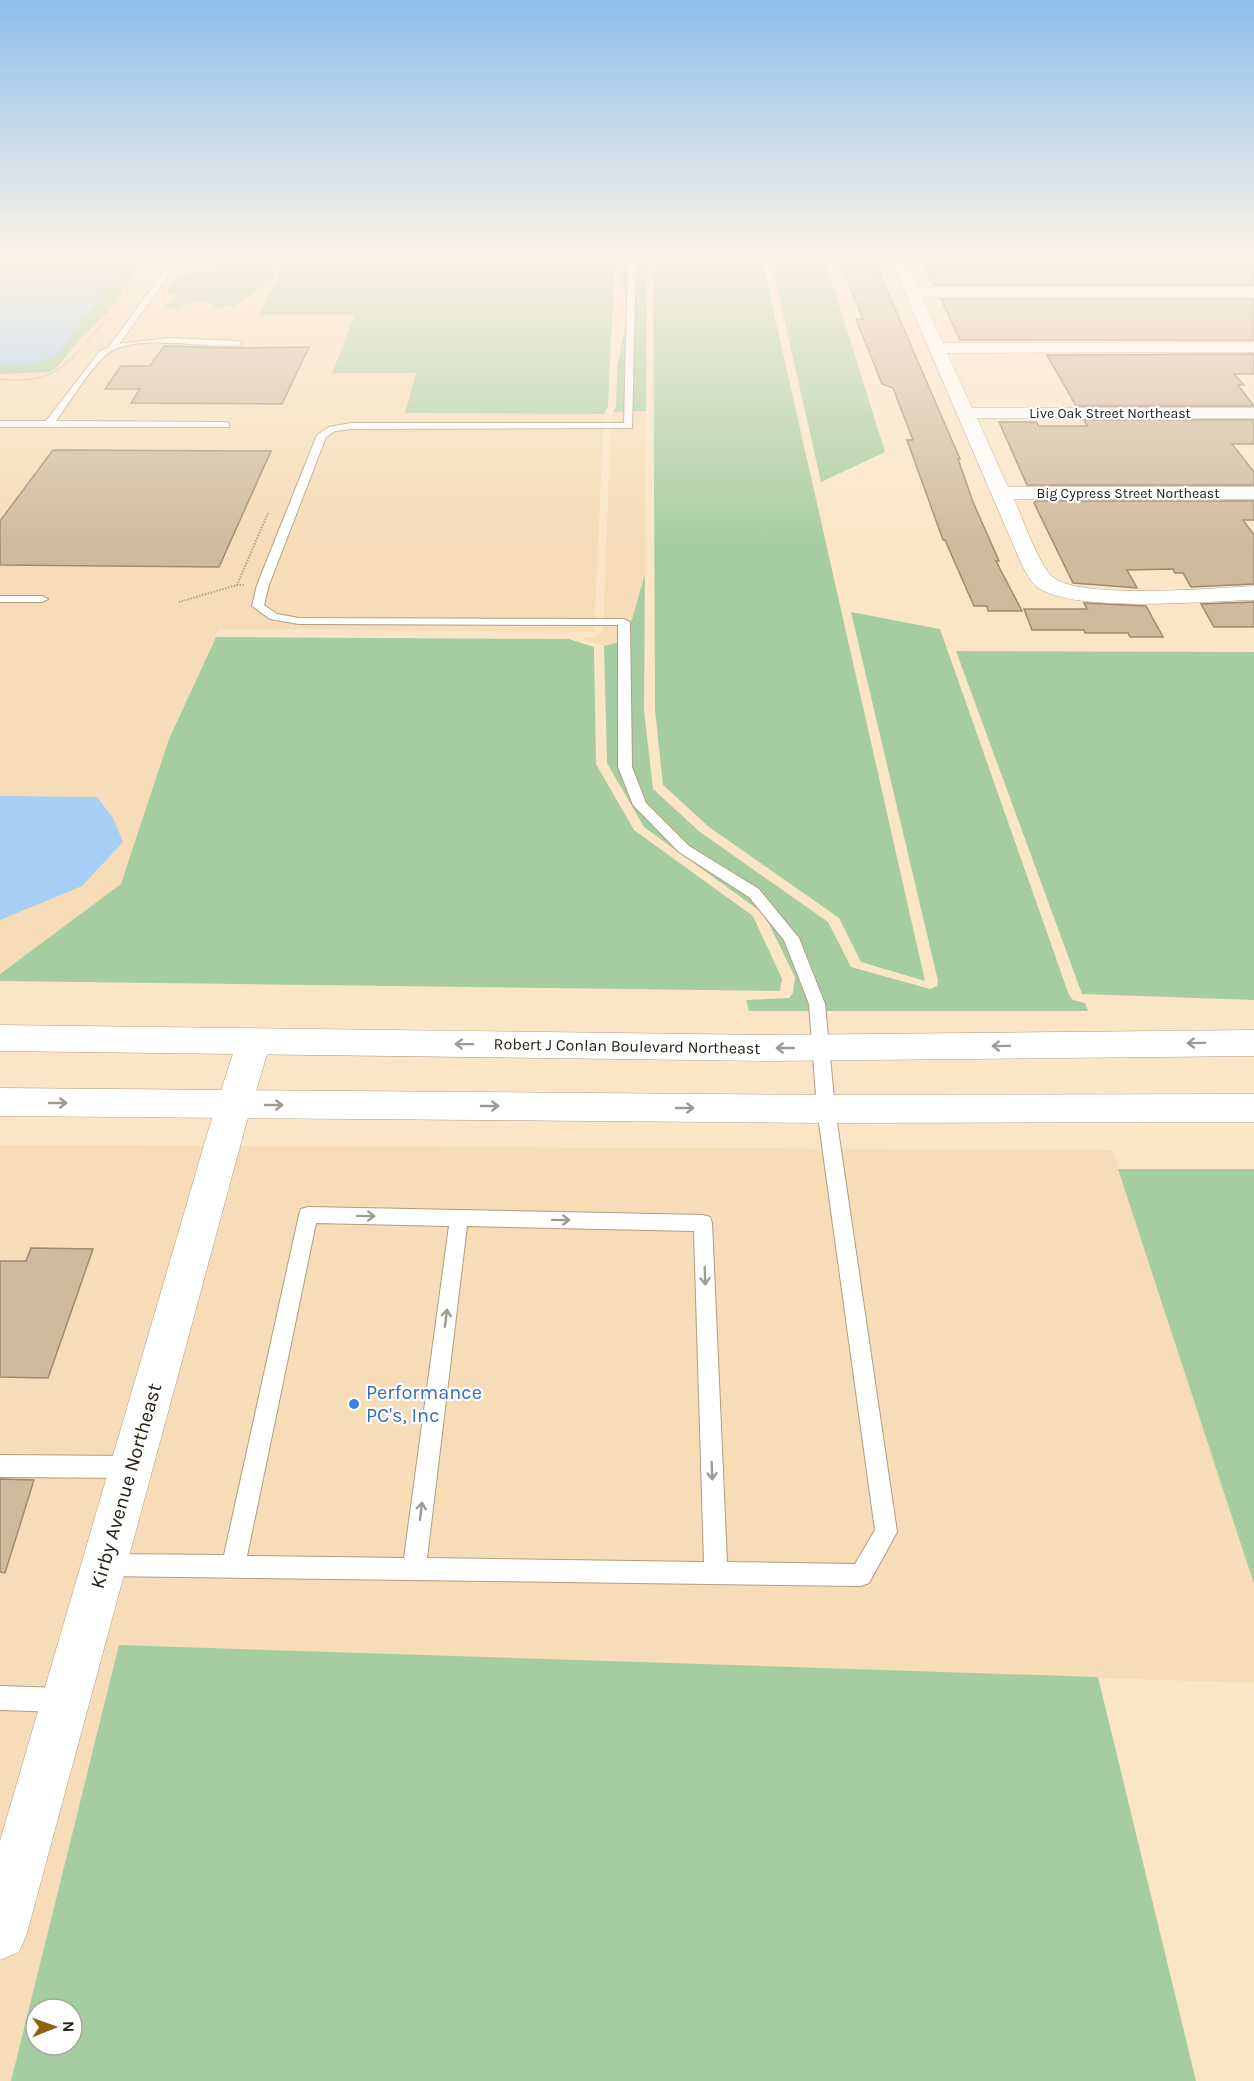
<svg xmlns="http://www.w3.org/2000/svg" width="1254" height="2081" viewBox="0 0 1254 2081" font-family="Karla,sans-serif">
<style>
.built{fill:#f6dcb7}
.green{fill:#a6cda1;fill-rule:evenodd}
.water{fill:#a7d0f6}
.building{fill:#cfba9d;stroke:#9f8a6f;stroke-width:1.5}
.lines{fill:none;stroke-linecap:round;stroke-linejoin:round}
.lane-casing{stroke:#b29d81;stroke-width:2}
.street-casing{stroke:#b29d81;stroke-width:1}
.secondary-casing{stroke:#b29d81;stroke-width:1}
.path-far1{stroke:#b3a28a;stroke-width:1.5;stroke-dasharray:1.5 1.5;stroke-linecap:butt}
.path{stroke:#b3a28a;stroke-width:2;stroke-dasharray:1.5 1.5;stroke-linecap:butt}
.lane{fill:#fff;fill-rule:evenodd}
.street{fill:#fff;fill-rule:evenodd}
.secondary{fill:#fff;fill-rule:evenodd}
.oneway{stroke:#9e9b96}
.shop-dot{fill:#3f7fe0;stroke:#fff;stroke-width:2}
.labels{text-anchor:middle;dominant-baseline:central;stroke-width:4.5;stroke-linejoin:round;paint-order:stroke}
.far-street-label{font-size:14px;fill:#282015;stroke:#fff}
.street-label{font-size:16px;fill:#282015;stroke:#fff}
.near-shop-label{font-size:20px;fill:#366cbe;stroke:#fff;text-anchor:start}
.near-street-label{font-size:20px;fill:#282015;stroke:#fff}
</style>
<rect width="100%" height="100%" fill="#fbe5c7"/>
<path class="built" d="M 0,256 L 290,256 L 258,315 L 355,315 L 332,373 L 416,373 L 405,413 L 604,414 L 594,632 L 219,629 L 169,739 L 121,884 L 0,974 Z
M 646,411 L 645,574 L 626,640 L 604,646 L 579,637 L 596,637 L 603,632 L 611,415 L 613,412 Z
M 0,1145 L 1113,1150 L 1254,1584 L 1254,1683 L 119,1645 L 11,2081 L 0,2081 Z"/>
<path class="green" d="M 133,256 L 140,256 L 132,277 L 110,311 L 82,337 L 56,368 L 49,372 L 0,374 L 0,365 L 32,365 Z
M 195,256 L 283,256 L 263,263 L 275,265 L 273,279 L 235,306 L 214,308 L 213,303 L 190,302 L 176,309 L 164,307 L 179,295 L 165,293 L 178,275 L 217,269 L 225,263 L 195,259 Z
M 290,256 L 615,256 L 608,406 L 604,414 L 405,413 L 416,373 L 332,373 L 355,315 L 258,315 Z
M 621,256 L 647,256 L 646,411 L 613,412 L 616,407 L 617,367 L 631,297 L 620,285 Z
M 653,256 L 761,256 L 925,981 L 861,962 L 839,918 L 709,827 L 663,785 L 655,710 Z
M 770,256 L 824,256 L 885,452 L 821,482 Z
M 645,574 L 644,710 L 653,789 L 700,832 L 828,922 L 851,967 L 930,989 L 937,986 L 938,981 L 851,612 L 940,629 L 1069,995 L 1073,1000 L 1085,1003 L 1088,1011 L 749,1011 L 746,1000 L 789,998 L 793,993 L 795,977 L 764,914 L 644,827 L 607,763 L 604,646 L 626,640 Z
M 216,637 L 569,639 L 594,647 L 596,764 L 634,830 L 753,916 L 782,979 L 780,991 L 0,981 L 0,974 L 121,884 L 169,739 Z
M 956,651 L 1254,652 L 1254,1000 L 1082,994 Z
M 1118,1169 L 1254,1169 L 1254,1584 Z
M 119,1645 L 1098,1677 L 1196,2081 L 11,2081 ZM 36,2009 L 72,2009 L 72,2045 L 36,2045 Z"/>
<path class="water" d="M 0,256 L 133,256 L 57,354 L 32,365 L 0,365 Z
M 0,796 L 97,797 L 113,818 L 123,842 L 82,886 L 0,920 Z"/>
<path class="building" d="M 920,256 L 1254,256 L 1254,285 L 934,285 Z
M 838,257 L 871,257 L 874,260 L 960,459 L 958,459 L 973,502 L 999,561 L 996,561 L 1022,611 L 988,611 L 987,606 L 974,606 L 945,540 L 943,540 L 907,440 L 913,440 L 893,388 L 882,384 L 856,319 L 863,319 Z
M 941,299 L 1254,299 L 1254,340 L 960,340 Z
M 164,346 L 227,348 L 309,347 L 282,404 L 131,403 L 140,389 L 105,389 L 121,366 L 150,366 Z
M 1254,354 L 1254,374 L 1234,374 L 1244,385 L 1238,385 L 1254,406 L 1076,406 L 1047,355 Z
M 1084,420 L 1254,420 L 1254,444 L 1232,444 L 1254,472 L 1254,485 L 1027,485 L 999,422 L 1036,422 L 1039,426 L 1087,426 Z
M 53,450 L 271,451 L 219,567 L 0,565 L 0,521 Z
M 1036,501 L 1254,501 L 1254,520 L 1243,520 L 1254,535 L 1254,584 L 1191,587 L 1183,573 L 1175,573 L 1173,569 L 1127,570 L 1137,588 L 1073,583 L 1034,503 Z
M 1254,602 L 1254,627 L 1214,627 L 1201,604 Z
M 1084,603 L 1146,606 L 1163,637 L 1130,637 L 1128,633 L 1085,633 L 1084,630 L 1032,630 L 1024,609 L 1087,609 Z
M 31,1248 L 93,1249 L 48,1378 L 0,1377 L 0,1261 L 26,1261 Z
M 0,1479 L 34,1480 L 5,1573 L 0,1572 Z"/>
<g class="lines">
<g class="lane-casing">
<path id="lane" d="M 175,256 L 183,256 L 119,344 L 169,338 L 239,341 L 242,345 C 207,350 134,331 106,355 C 91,367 68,405 56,421 L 226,422 L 229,423 L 229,427 L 0,427 L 0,421 L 46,421 L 100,351 L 108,348 Z
M 628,256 L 636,256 L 632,428 L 351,429 L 335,431 L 326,437 L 269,585 L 264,605 L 277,614 L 299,618 L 624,619 L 630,622 L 632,767 L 646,803 L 689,846 L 759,889 L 799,938 L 825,1004 L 835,1109 L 897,1532 L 869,1583 L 861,1586 L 105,1576 L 97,1573 L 94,1565 L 97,1557 L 105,1554 L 224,1555 L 299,1215 L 301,1209 L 308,1207 L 703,1215 L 710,1217 L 712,1223 L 727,1562 L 855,1564 L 875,1530 L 817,1109 L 809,1004 L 784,940 L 749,897 L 679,852 L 633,805 L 618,767 L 618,625 L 299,624 L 270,619 L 252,606 L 257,585 L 317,435 L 329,427 L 351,423 L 624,423 ZM 316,1223 L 449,1226 L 404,1558 L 247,1556 ZM 467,1226 L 694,1231 L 704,1562 L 427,1558 Z
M 0,596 L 42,596 L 48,599 L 42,602 L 0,602 Z
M 0,1455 L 130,1456 L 138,1459 L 141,1467 L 138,1475 L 130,1478 L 0,1477 Z
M 0,1686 L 62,1688 L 71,1691 L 74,1700 L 71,1709 L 62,1712 L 0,1710 Z"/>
</g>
<g class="street-casing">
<path id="street" d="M 889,256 L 903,256 L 918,287 L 1254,287 L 1254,297 L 922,297 L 943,343 L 1254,342 L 1254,352 L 947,353 L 972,408 L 1254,408 L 1254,418 L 977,418 L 1008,487 L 1254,487 L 1254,499 L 1014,499 C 1022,517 1039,566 1053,577 C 1079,600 1215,588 1254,586 L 1254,600 C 1204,601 1081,613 1040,589 C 1031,584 1026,572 1021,563 Z
M 254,1028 L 266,1032 L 271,1041 L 245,1128 L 27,1933 L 19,1952 L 0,1960 L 0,1841 L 209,1128 L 237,1041 L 242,1032 Z"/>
</g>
<g class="secondary-casing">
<path id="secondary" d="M 0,1025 L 771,1035 L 1254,1030 L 1254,1056 L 771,1061 L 0,1051 Z
M 0,1088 L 826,1095 L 1254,1094 L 1254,1122 L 826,1123 L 0,1116 Z"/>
</g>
<path class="path-far1" d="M 143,256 L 148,263 L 146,270
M 126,298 L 127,288 L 141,276
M 87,342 L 102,324 L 113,316
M 0,379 C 35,383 57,376 80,350"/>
<path class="path" d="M 244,585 L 237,585 L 268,513
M 179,602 L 237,585"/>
<use href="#lane" class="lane"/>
<use href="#street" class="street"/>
<use href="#secondary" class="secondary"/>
</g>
<defs><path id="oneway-shaft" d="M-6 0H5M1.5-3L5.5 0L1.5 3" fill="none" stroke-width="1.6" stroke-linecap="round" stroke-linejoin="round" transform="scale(1.5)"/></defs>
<g class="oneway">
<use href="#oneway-shaft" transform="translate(1196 1043) rotate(179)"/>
<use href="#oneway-shaft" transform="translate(464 1044) rotate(-179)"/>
<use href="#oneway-shaft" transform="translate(1001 1046) rotate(179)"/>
<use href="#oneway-shaft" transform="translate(785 1048) rotate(180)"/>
<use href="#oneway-shaft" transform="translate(58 1103)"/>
<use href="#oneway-shaft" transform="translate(274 1105)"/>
<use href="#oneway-shaft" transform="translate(490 1106)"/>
<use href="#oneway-shaft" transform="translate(685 1108)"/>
<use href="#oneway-shaft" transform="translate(366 1216) rotate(1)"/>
<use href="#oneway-shaft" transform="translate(561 1220) rotate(1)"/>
<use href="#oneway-shaft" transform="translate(705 1276) rotate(88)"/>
<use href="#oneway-shaft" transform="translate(446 1318) rotate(-83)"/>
<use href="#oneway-shaft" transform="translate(712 1471) rotate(88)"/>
<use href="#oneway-shaft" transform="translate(421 1511) rotate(-83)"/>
</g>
<linearGradient id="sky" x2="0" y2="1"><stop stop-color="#8ebfee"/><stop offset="0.47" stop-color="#fdf3e6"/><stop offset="1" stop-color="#fdf3e6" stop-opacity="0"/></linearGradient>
<rect width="1254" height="547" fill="url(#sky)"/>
<circle class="shop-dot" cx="354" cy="1404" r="6"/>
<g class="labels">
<g class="far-street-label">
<text x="1110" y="413">Live Oak Street Northeast</text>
<text x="1128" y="493">Big Cypress Street Northeast</text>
</g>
<g class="street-label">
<text transform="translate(627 1046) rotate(1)">Robert J Conlan Boulevard Northeast</text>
</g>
<g class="near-shop-label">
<text x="366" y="1392">Performance<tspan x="366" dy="23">PC's, Inc</tspan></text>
</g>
<g class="near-street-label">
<text transform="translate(126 1486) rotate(-74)">Kirby Avenue Northeast</text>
</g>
</g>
<g transform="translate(54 2027) rotate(89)"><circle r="28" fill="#ffffff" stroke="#a9a6a1" stroke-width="1.5"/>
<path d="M0-4.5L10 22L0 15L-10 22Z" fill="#91620e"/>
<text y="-9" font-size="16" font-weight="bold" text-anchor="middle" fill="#282015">N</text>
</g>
</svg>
